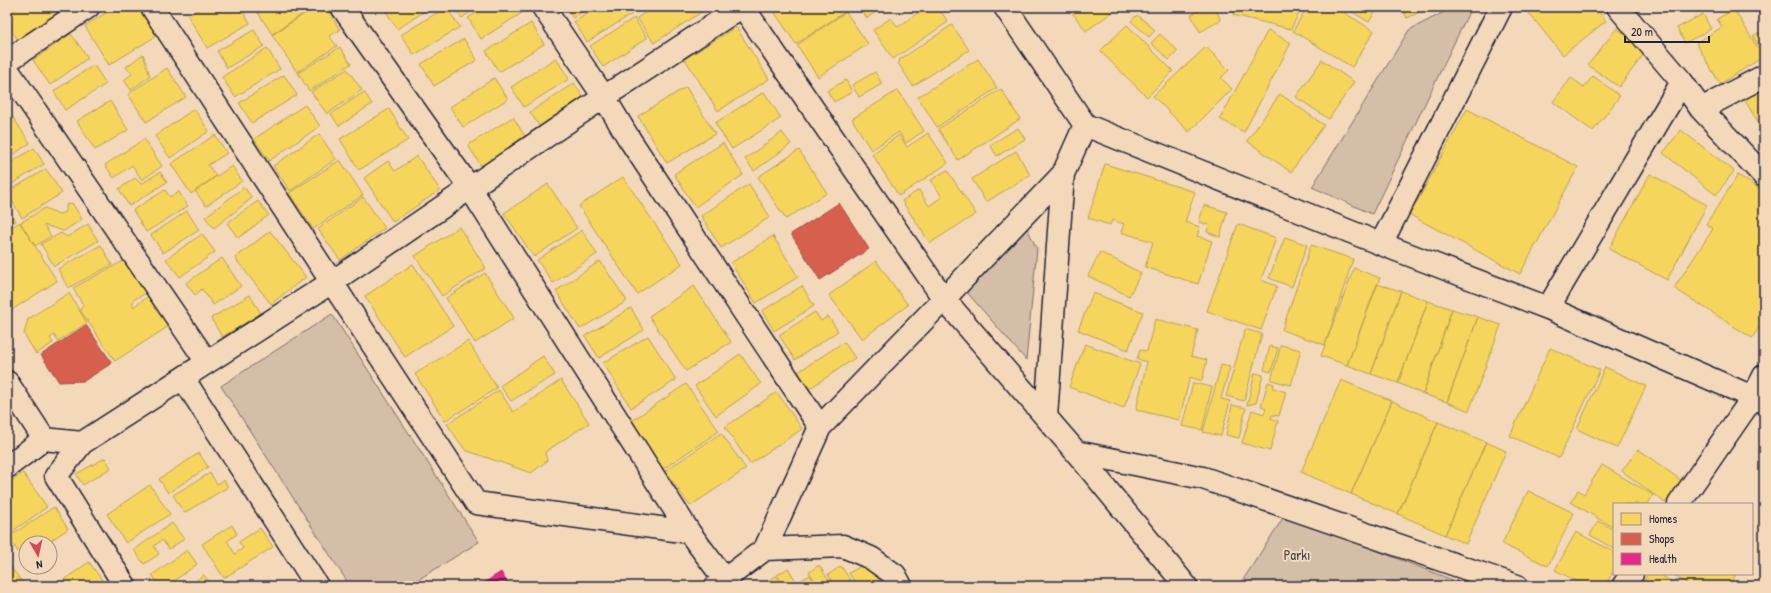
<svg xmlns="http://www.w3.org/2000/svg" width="1771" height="593" viewBox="0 0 1771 593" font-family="'Patrick Hand',sans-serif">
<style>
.green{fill:#d5bea7;stroke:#7c7071}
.homes{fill:#f6d55c;stroke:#b69f52}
.shops{fill:#d6604d;stroke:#a04d48}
.health{fill:#e7298a;stroke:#ac2772}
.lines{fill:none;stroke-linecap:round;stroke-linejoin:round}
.minor-casing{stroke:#22223b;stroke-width:25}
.minor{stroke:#f3d8ba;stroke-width:22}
.labels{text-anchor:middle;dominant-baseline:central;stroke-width:4;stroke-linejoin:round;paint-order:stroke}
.park-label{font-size:14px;fill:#464151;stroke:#f3d8ba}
</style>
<rect width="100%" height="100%" fill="#f3d8ba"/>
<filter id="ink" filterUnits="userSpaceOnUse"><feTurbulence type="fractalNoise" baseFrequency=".025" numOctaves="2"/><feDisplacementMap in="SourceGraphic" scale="8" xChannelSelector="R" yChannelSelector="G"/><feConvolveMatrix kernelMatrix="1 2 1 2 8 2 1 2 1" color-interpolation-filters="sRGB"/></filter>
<g filter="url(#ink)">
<path class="green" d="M 1454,7 L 1468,7 L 1469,12 L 1372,214 L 1312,187 L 1409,30 Z
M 1026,226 L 1037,249 L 1026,360 L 964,289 Z
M 332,314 L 479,542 L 408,586 L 350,586 L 221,386 Z
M 1285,515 L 1468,586 L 1239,586 Z"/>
<path class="homes" d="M 19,7 L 57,7 L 60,12 L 18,40 L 7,24 L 7,15 Z
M 115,7 L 140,7 L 158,35 L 109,65 L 85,26 Z
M 203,7 L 240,7 L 250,23 L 207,48 L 188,16 Z
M 254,7 L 303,7 L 306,12 L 272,34 Z
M 315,7 L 326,7 L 340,30 L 329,36 L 337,46 L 297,72 L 272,35 Z
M 385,7 L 431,7 L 397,29 L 384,8 Z
M 446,7 L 460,27 L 414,55 L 401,35 Z
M 453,7 L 477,7 L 462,18 Z
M 485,7 L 523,7 L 525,11 L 481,39 L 468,18 Z
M 566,7 L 590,7 L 573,18 Z
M 598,7 L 628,7 L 632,14 L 587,42 L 574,22 Z
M 653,7 L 704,7 L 706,9 L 654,43 L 637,18 Z
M 771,7 L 843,7 L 846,11 L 796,44 Z
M 859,7 L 883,7 L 867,18 Z
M 926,7 L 938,7 L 948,22 L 893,59 L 873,30 L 891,18 L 898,27 Z
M 1068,7 L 1120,7 L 1086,31 Z
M 1206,7 L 1214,7 L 1221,20 L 1200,32 L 1191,15 Z
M 1235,7 L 1302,7 L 1291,29 L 1233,15 Z
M 1307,7 L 1335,7 L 1374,31 L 1352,67 L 1293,31 Z
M 1344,7 L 1378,7 L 1369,22 Z
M 1402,7 L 1430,7 L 1407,18 Z
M 1532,7 L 1595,7 L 1606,21 L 1563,55 L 1527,11 Z
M 1734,7 L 1748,7 L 1738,13 Z
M 1734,9 L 1763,57 L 1720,84 L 1696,43 L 1722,27 L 1717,19 Z
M 846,12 L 868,44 L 818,77 L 797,45 Z
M 1703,14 L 1711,29 L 1685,43 L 1677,28 Z
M 1137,15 L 1155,30 L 1149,37 L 1131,21 Z
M 634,18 L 647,38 L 603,67 L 590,46 Z
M 531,23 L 544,44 L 499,72 L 486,51 Z
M 952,25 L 969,50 L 913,86 L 898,63 L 900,61 L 899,60 Z
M 1127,25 L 1173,71 L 1147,97 L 1100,51 Z
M 736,27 L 769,79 L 718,111 L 685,59 Z
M 1617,28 L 1647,50 L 1619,87 L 1588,65 Z
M 254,30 L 264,46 L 227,68 L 217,51 Z
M 1268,30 L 1291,43 L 1244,132 L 1220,119 Z
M 1764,30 L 1764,56 L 1753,36 Z
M 71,34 L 88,58 L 50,85 L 33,60 Z
M 1160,34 L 1178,51 L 1169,60 L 1151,43 Z
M 464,39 L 477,60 L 434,86 L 421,64 Z
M 340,47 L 351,64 L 309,91 L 298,73 Z
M 1206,47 L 1229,70 L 1221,78 L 1232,89 L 1189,132 L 1153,96 Z
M 267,48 L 280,69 L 235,97 L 222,77 Z
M 143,54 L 150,76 L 131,90 L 124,80 L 132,74 L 126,67 Z
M 556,58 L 569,79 L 524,107 L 511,87 Z
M 978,59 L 997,88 L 937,127 L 918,97 Z
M 1322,60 L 1354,82 L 1329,119 L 1296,97 Z
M 94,65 L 106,84 L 65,110 L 54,91 Z
M 167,68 L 186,97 L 146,122 L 128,94 Z
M 347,69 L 362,90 L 327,114 L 311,92 Z
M 875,72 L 882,84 L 859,97 L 852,85 Z
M 284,75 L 297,95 L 252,123 L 239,103 Z
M 1593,76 L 1620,96 L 1593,131 L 1553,102 L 1571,78 L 1584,87 Z
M 494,78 L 508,99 L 463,127 L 450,107 Z
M 846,80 L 852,92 L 834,102 L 827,91 Z
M 1764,82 L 1764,122 L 1760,125 L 1742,96 Z
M 574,83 L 587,103 L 543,132 L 530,112 Z
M 686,87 L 715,134 L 667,163 L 638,116 Z
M 1001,89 L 1020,119 L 958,160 L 938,129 Z
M 898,90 L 924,131 L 906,143 L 899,132 L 871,150 L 852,119 Z
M 364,92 L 372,104 L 339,126 L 331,114 Z
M 764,92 L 781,118 L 732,149 L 715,123 Z
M 1280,94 L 1324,125 L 1291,172 L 1247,141 Z
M 110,101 L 128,130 L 95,150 L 77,121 Z
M 305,105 L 320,126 L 269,161 L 254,139 Z
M 194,109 L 209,131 L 170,158 L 155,136 Z
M 389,109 L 408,140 L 359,170 L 340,139 Z
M 1467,109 L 1578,167 L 1520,274 L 1410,215 Z
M 8,110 L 30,143 L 7,159 L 7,111 Z
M 513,117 L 526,138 L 481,166 L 468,145 Z
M 1018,128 L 1025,139 L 997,156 L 990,145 Z
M 1681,130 L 1734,171 L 1716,195 L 1663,153 Z
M 782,132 L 791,144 L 754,171 L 745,159 Z
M 928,133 L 948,163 L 899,196 L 872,154 L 899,135 L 907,147 Z
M 319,134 L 336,159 L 290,191 L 273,166 Z
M 215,135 L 227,153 L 208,165 L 216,176 L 191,194 L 171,164 Z
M 144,139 L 162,166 L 142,180 L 132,165 L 114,178 L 105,165 Z
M 723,143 L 743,175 L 695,207 L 674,174 Z
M 34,148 L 44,164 L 7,187 L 7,165 Z
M 799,150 L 827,193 L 786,219 L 758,177 Z
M 1016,151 L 1030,175 L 986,202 L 972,179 Z
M 417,156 L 440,190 L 393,222 L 364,178 L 388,161 L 395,171 Z
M 340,160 L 363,195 L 313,229 L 289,193 Z
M 1105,164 L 1195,192 L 1185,222 L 1200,227 L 1197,236 L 1212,241 L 1198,284 L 1145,267 L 1153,242 L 1121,232 L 1124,224 L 1112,220 L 1110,225 L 1088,218 Z
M 232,166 L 242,181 L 206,206 L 195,191 Z
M 46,169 L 62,193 L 22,218 L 7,192 Z
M 947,170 L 976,214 L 930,243 L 902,201 L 919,190 L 929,206 L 942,197 L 931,180 Z
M 160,172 L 167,182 L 129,206 L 119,189 L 135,178 L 141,184 Z
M 1650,174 L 1707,205 L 1667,280 L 1609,249 Z
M 1738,175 L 1764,192 L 1760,201 L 1764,203 L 1764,320 L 1752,338 L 1674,288 L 1713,229 L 1706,224 Z
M 623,177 L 682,264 L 637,294 L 579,206 Z
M 548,184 L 577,228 L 534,257 L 504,213 Z
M 749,184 L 770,217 L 721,248 L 701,216 Z
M 244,187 L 252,198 L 214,228 L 205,217 Z
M 165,190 L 170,197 L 179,192 L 188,206 L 146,232 L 133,210 Z
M 363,197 L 385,228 L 340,260 L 318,229 Z
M 258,201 L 269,215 L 238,238 L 227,223 Z
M 72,203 L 82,219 L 64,231 L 44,225 L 51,236 L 35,246 L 20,223 L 45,208 L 59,214 L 66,212 L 66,205 Z
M 1204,205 L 1227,212 L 1220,237 L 1207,232 L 1209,225 L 1199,222 Z
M 7,208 L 16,221 L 7,227 Z
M 187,211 L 199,230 L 163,253 L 151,235 Z
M 20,222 L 57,281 L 10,311 L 7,307 L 7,230 Z
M 88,224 L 98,241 L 54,266 L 41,244 L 61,233 L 67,237 Z
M 1238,224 L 1276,238 L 1261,280 L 1277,286 L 1261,330 L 1207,311 Z
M 459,227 L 486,268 L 442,296 L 415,256 Z
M 582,230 L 597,254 L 553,283 L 537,260 Z
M 270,231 L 306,277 L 271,304 L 235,258 Z
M 202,234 L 215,252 L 180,277 L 166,259 Z
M 773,236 L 798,277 L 756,303 L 731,263 Z
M 1285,237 L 1307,245 L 1292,287 L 1269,278 Z
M 101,245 L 112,265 L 68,288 L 58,269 Z
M 1311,245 L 1353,259 L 1325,345 L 1282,330 Z
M 1100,252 L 1141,273 L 1129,296 L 1088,276 Z
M 129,258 L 148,292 L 133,300 L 133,307 L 149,296 L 169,326 L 115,361 L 80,310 L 83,305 L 73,288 Z
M 222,258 L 241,286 L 213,305 L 202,289 L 195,295 L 186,283 Z
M 600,261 L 627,301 L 580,329 L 556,291 Z
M 876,261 L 908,305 L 862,339 L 829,295 Z
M 413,264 L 453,326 L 405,357 L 365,296 Z
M 1354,268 L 1380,278 L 1347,365 L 1321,356 Z
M 485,273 L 514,318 L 475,343 L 446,298 Z
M 1377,284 L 1401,291 L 1371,374 L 1347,365 Z
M 694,286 L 731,342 L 686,371 L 649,316 Z
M 802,286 L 814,306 L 774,331 L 762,311 Z
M 1401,291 L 1428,301 L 1398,383 L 1371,374 Z
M 69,293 L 87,323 L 58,341 L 54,335 L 50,338 L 53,343 L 36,354 L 24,334 L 28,319 Z
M 1093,293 L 1143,312 L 1128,350 L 1078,330 Z
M 250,295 L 261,314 L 222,337 L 211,318 Z
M 1428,301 L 1452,309 L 1423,394 L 1398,383 Z
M 631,308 L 644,330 L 599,358 L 585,336 Z
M 1452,309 L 1478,317 L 1447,402 L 1423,394 Z
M 815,312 L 821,321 L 828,316 L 838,331 L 795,360 L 779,335 Z
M 1478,317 L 1501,325 L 1469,411 L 1447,402 Z
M 1155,319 L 1198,330 L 1191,356 L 1207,360 L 1202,381 L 1190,377 L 1179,420 L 1136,410 L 1147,362 L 1137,359 L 1140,350 L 1147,351 Z
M 1245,329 L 1262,334 L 1244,401 L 1226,396 Z
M 648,336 L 676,380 L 631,408 L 603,363 Z
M 468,341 L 497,388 L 445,421 L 415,374 Z
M 844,342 L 855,358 L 809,389 L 798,372 Z
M 1085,344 L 1140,364 L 1124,408 L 1069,387 Z
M 1281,345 L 1301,350 L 1291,385 L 1271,380 Z
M 1270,346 L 1278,348 L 1271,372 L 1264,370 Z
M 1550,348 L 1600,370 L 1559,458 L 1510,436 Z
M 740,354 L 761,384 L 716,416 L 695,386 Z
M 543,356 L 555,375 L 511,401 L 500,386 Z
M 1221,365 L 1230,367 L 1221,399 L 1230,401 L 1221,436 L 1203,432 Z
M 1605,367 L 1646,386 L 1617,448 L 1577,429 Z
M 1255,373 L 1263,375 L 1256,403 L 1247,405 Z
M 561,380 L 589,423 L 545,452 L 547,461 L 531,473 L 465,450 L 447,424 L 499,390 L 513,412 Z
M 1341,380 L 1392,401 L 1351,494 L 1301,472 Z
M 1268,382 L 1274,384 L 1273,388 L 1286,392 L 1279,416 L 1272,415 L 1271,418 L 1278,421 L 1270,451 L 1242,443 L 1252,410 L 1264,414 L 1266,408 L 1261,406 Z
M 1193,383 L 1212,387 L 1202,430 L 1182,426 Z
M 686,384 L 719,431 L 663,469 L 630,422 Z
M 777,392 L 802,429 L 750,464 L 725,427 Z
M 1392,401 L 1438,422 L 1398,514 L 1351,494 Z
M 1232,405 L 1246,408 L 1239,438 L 1226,435 Z
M 1438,422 L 1486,442 L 1445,535 L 1398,514 Z
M 721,433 L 746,469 L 690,506 L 665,471 Z
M 1486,442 L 1506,451 L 1466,544 L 1445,535 Z
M 1638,449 L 1682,481 L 1665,503 L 1622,471 Z
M 199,453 L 208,467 L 168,493 L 159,479 Z
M 105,458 L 111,468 L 83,485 L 76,474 Z
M 1602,465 L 1653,495 L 1648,504 L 1614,504 L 1614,528 L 1571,502 L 1578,490 L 1584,494 Z
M 23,473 L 47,507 L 10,533 L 7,528 L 7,484 Z
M 210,473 L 217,484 L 224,480 L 228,487 L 184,513 L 173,495 Z
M 150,485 L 170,514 L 126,543 L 107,514 Z
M 1528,491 L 1574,513 L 1548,566 L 1502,544 Z
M 54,507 L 68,529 L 47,543 L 26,543 L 26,557 L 23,559 L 8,537 Z
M 1598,521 L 1614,530 L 1614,549 L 1590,535 Z
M 172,523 L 184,539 L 169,549 L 162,540 L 154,546 L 159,554 L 144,564 L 134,550 Z
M 232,525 L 237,534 L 227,541 L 235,554 L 243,548 L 239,542 L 260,528 L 273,547 L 224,578 L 202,544 Z
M 1576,532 L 1614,552 L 1614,570 L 1605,586 L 1586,586 L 1555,570 Z
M 187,550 L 197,564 L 167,586 L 160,586 L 152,575 Z
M 89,562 L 103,581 L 95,586 L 55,586 Z
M 868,562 L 880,581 L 875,583 L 877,586 L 857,586 L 849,573 Z
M 819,565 L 832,586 L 818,586 L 809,572 Z
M 10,566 L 25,586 L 7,586 L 7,568 Z
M 841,566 L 854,586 L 835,586 L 828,575 Z
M 788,568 L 799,586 L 785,586 L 777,575 Z
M 1648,574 L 1659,574 L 1678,586 L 1641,586 Z
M 1672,574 L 1736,574 L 1729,586 L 1691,586 Z
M 204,575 L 212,586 L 188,586 Z
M 810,575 L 817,586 L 801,586 L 799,581 Z
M 776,576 L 783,586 L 759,586 Z"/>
<path class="shops" d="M 839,203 L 869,249 L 820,280 L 791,234 Z
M 86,325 L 112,363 L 84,381 L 59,382 L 41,355 Z"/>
<path class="health" d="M 501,572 L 509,586 L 479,586 Z"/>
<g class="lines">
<g class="minor-casing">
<path id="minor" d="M 152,7 L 476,503 L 689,532
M 342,7 L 470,188 L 689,532 L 725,580
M 543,7 L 604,97 L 628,137 L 820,427 L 944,299 L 1076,452 L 1186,586
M 743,7 L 944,299 L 1063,174 L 1085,125
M 1005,7 L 1085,125 L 1381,244 L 1548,308 L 1764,402
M 1618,7 L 1682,82
M 7,61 L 88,7
M 7,69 L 207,362
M 1701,109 L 1764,176
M 1381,244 L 1501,7
M 1548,308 L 1682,82 L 1701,109 L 1764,76
M 183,378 L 317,586
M 7,382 L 44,439 L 82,443 L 332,282 L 604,97 L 741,7
M 1046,417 L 1063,174
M 82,443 L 56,476 L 125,586
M 1076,452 L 1203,478 L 1517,586
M 7,467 L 44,439
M 1679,504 L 1753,397 L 1764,376
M 765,549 L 843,546 L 871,558 L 895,575 L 901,586
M 716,586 L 765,549 L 820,427
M 1623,586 L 1632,574"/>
</g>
<use href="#minor" class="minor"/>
</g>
</g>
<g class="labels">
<g class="park-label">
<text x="1297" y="554">Parkı</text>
</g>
</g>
<rect width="1771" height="593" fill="none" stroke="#f3d8ba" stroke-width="24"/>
<rect x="12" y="12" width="1747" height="569" fill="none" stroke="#22223b" stroke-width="1.5" filter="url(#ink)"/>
<rect x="1613" y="503" width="140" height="72" fill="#f3d8ba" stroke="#9f8f87"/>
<rect x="1621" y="513" width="20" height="12" fill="#f6d55c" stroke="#9f8f87"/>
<text x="1649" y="523" font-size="12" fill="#22223b">Homes</text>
<rect x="1621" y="533" width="20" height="12" fill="#d6604d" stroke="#9f8f87"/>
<text x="1649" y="543" font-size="12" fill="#22223b">Shops</text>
<rect x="1621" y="553" width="20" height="12" fill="#e7298a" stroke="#9f8f87"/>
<text x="1649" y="563" font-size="12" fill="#22223b">Health</text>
<g transform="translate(38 555) rotate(171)"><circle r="19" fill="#f3d8ba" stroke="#9f8f87"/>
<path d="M0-3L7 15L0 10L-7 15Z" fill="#d1495b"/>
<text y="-6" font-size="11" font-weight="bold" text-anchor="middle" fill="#22223b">N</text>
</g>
<path d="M1625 36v6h84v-6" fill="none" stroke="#22223b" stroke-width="2"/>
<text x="1631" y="36" font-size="12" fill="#22223b" stroke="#f3d8ba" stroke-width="3" paint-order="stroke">20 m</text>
</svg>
